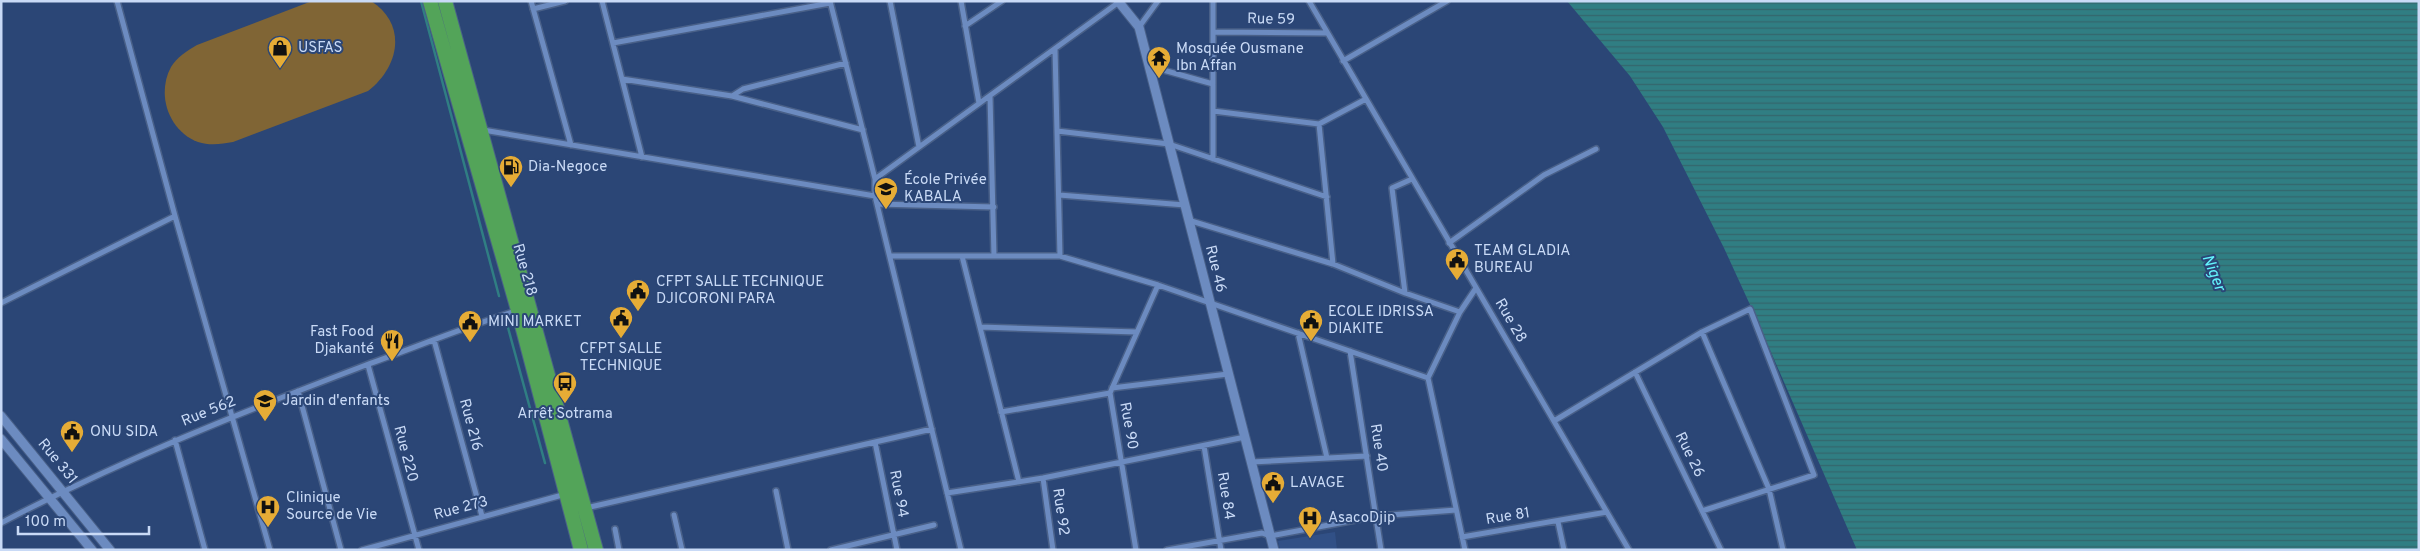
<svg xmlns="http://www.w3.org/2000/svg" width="2420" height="551" viewBox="0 0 2420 551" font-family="Overpass,sans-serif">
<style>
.built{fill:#315086}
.green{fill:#806535}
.water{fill:url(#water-rules)}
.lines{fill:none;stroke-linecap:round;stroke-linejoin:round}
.stream{stroke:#307e83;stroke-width:2.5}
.minor-casing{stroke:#496088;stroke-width:8}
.tertiary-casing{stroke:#496088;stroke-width:11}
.trunk-casing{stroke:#496088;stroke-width:16}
.minor{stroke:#6c8bc0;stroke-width:5}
.tertiary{stroke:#6c8bc0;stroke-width:9}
.trunk{stroke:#53a459;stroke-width:14}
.labels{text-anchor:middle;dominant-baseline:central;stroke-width:4;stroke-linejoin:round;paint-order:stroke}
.street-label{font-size:15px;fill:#c9daf6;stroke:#2b4676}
.poi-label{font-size:15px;fill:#c9daf6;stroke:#2b4676;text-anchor:start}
.water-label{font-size:16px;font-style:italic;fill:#63f4fd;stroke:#2b4676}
</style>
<defs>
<pattern id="water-rules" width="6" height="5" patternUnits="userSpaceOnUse" patternTransform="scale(1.25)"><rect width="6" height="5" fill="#307e83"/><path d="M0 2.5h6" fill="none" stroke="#35666c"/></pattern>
</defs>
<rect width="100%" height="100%" fill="#2b4676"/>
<path class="built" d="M 1335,532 L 1337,550 L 1280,550 L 1278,541 Z"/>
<path class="green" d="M 312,1 L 371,1 C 408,25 399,67 368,91 L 233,142 C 222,144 210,146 198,142 C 169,131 156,95 171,67 C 177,57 187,51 197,45 Z"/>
<path class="water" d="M 1567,1 L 2419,1 L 2419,550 L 1857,550 L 1757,320 L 1724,248 L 1663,127 L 1630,76 Z"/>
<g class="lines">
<path class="stream" d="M 421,1 L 499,296
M 507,324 L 545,463"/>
<g class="minor-casing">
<path id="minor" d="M 117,1 L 175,216 L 270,550
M 531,1 L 571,145
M 602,1 L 642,157
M 830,1 L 875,179 L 875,196 L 961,550
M 890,1 L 919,147
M 961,1 L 979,103
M 1309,1 L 1629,550
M 533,9 L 565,1
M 965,26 L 1002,1
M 1139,27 L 1158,1
M 1214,32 L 1327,33
M 613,43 L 830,3
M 1055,49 L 1060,256
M 1343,61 L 1447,1
M 1149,66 L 1213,84
M 622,79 L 732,96 L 743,89 L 846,63
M 732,96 L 863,130
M 990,96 L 994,256
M 1213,111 L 1319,124 L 1366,99
M 1319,124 L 1333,264
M 483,130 L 875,196
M 1057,131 L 1169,144 L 1327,197
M 1213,159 L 1213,1
M 875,179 L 1119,2
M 1059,195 L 1185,205
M 877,204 L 994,207
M 1188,220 L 1333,264 L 1405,293 L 1460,312
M 1449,243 L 1544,175 L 1596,149
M 890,256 L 1060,256 L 1158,285 L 1428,378
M 962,256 L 1019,482
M 1405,293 L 1392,188 L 1412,179
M 1,303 L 175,216
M 980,327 L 1137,332
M 1702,332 L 1769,489 L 1783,550
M 1298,333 L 1327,458
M 434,340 L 482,516
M 1350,351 L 1381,550
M 368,365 L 419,550
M 1635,372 L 1721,550
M 1112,388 L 1228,374
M 298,391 L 341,550
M 1001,412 L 1110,393
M 1554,421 L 1702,332 L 1750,309 L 1814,475 L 1702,511
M 175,440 L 205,550
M 875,442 L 897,550
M 1204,446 L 1221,550
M 1251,462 L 1367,456
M 1043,478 L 1053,550
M 776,491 L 788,550
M 947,493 L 1043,478 L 1245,437
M 586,508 L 932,429
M 674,515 L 682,550
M 1558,522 L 1564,550
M 1,523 C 119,461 242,412 366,365 C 416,347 465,327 516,311
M 615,529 L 619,550
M 1462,537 L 1607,512
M 362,550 L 566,494
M 831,550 L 934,525
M 1136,550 L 1110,393 L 1158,285
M 1167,550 L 1262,533 L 1270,536 L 1377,516 L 1456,510
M 1465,550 L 1428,378 L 1460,312 L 1476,288"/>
</g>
<g class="tertiary-casing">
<path id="tertiary" d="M 1118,1 L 1139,27 L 1274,550
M 1,416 L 110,550
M 1,439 L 92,550"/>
</g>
<g class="trunk-casing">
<path id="trunk" d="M 430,1 L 518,310 L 581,550
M 445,1 L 596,550"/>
</g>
<use href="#minor" class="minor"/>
<use href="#tertiary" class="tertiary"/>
<use href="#trunk" class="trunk"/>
</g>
<defs>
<g id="shop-pin" transform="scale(1.25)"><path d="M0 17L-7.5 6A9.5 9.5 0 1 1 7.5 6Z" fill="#e6ac36" stroke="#2b4676"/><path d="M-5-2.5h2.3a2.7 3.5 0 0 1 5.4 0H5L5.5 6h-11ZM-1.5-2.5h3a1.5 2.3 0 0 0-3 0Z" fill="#111"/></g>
<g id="temple-pin" transform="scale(1.25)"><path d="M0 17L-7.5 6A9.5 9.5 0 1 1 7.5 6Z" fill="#e6ac36" stroke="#2b4676"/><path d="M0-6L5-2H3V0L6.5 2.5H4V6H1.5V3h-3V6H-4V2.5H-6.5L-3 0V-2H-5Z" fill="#111"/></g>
<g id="fuel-pin" transform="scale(1.25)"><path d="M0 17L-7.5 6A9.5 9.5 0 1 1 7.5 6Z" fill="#e6ac36" stroke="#2b4676"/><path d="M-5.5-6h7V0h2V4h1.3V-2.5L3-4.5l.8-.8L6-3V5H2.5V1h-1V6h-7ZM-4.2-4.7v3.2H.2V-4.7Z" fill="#111"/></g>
<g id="school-pin" transform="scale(1.25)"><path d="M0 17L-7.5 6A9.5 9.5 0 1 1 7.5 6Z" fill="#e6ac36" stroke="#2b4676"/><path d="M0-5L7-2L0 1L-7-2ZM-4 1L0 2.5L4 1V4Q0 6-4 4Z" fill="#111"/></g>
<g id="civic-pin" transform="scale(1.25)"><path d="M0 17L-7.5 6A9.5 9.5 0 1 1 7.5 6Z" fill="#e6ac36" stroke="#2b4676"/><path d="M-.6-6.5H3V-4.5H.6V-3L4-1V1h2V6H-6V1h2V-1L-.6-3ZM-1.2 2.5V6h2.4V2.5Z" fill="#111"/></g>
<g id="restaurant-pin" transform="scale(1.25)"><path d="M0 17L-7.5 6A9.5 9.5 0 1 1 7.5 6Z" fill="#e6ac36" stroke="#2b4676"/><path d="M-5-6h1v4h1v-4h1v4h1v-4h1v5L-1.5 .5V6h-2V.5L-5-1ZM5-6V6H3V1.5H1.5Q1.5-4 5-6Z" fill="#111"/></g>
<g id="bus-pin" transform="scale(1.25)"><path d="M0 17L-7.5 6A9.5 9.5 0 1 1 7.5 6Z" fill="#e6ac36" stroke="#2b4676"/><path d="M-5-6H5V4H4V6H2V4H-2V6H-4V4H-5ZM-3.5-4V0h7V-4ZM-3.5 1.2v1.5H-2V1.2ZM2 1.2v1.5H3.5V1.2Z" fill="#111"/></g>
<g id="hospital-pin" transform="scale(1.25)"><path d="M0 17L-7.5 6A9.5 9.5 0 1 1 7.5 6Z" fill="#e6ac36" stroke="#2b4676"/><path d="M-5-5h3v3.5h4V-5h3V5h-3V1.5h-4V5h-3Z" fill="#111"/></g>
</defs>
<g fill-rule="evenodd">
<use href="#shop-pin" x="280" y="48"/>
<use href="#temple-pin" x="1159" y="58"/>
<use href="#fuel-pin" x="511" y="167"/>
<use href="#school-pin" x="886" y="189"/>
<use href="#civic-pin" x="1457" y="260"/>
<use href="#civic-pin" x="638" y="291"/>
<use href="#civic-pin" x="621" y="318"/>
<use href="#civic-pin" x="1311" y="321"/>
<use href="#civic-pin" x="470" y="322"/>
<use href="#restaurant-pin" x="392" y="341"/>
<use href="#bus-pin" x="565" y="383"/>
<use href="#school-pin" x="265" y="401"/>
<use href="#civic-pin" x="72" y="432"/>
<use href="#civic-pin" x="1273" y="483"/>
<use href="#hospital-pin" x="268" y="507"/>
<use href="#hospital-pin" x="1310" y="518"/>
</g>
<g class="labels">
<g class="street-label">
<text transform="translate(1271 20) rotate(1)">Rue 59</text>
<text transform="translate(1215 269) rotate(76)">Rue 46</text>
<text transform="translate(524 270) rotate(74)">Rue 218</text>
<text transform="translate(1510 321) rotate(60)">Rue 28</text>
<text transform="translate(209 412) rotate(-22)">Rue 562</text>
<text transform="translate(470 425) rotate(75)">Rue 216</text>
<text transform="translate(1128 426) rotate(80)">Rue 90</text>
<text transform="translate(1378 448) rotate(81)">Rue 40</text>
<text transform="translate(405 454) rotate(75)">Rue 220</text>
<text transform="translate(1689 455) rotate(64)">Rue 26</text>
<text transform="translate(57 462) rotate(51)">Rue 331</text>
<text transform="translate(898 494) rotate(79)">Rue 94</text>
<text transform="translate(1225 496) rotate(81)">Rue 84</text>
<text transform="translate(461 509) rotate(-15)">Rue 273</text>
<text transform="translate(1060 512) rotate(82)">Rue 92</text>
<text transform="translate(1508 517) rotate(-9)">Rue 81</text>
</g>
<g class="poi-label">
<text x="298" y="48">USFAS</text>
<text x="1176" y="49">Mosquée Ousmane<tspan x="1176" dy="17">Ibn Affan</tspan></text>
<text x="528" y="167">Dia-Negoce</text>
<text x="904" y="180">École Privée<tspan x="904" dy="17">KABALA</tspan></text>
<text x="1474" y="251">TEAM GLADIA<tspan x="1474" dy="17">BUREAU</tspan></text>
<text x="656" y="282">CFPT SALLE TECHNIQUE<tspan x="656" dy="17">DJICORONI PARA</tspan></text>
<text x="1328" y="312">ECOLE IDRISSA<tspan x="1328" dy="17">DIAKITE</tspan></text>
<text x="488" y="322">MINI MARKET</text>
<text x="374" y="332" text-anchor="end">Fast Food<tspan x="374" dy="17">Djakanté</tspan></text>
<text x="621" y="349" text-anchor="middle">CFPT SALLE<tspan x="621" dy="17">TECHNIQUE</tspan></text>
<text x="282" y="401">Jardin d'enfants</text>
<text x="565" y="414" text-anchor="middle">Arrêt Sotrama</text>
<text x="90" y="432">ONU SIDA</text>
<text x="1290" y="483">LAVAGE</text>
<text x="286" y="498">Clinique<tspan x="286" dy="17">Source de Vie</tspan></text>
<text x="1328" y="518">AsacoDjip</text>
</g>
<g class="water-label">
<text transform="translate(2213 273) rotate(68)">Niger</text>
</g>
</g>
<rect width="2420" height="551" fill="none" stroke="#c9daf6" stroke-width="5"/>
<path d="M18 526v8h131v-8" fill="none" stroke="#c9daf6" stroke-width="2.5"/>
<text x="25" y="526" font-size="15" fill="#c9daf6" stroke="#2b4676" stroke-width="4" paint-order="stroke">100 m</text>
</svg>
